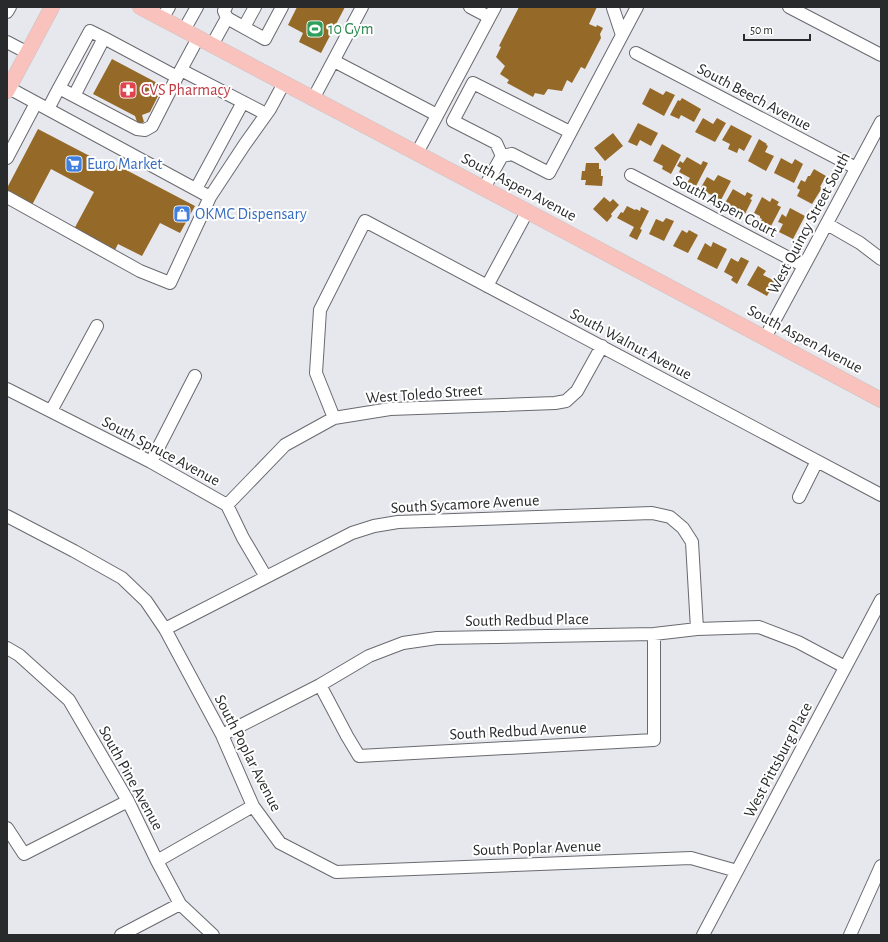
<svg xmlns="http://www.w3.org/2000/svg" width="888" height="942" viewBox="0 0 888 942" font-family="'Alegreya Sans',sans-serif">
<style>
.building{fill:#956a28}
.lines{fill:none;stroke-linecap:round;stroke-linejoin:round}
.minor-casing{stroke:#696a6f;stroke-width:14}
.major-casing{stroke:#c3c3c4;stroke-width:16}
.minor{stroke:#fff;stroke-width:12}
.major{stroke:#fac2bc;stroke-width:15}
.labels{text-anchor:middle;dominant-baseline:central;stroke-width:4;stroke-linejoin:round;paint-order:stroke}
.leisure-label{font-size:16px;fill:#27864d;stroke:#fff;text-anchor:start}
.health-label{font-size:16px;fill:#be3a42;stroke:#fff;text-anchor:start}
.street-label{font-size:16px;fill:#292a2c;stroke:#fff}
.shop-label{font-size:16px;fill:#366cbe;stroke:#fff;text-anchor:start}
</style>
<rect width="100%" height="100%" fill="#e7e8ee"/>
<path class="building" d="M 297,7 L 345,7 L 321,53 L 299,42 L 303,33 L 288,25 Z
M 519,7 L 597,7 L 589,24 L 596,27 L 597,25 L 603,28 L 600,34 L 601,38 L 585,69 L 581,67 L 572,83 L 567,80 L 562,91 L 548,89 L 544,95 L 535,93 L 533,97 L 507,83 L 509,80 L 500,74 L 505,66 L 496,57 L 501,47 L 499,46 Z
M 112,59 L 163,86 L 150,112 L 142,115 L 144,122 L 138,125 L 135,116 L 93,94 Z
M 650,88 L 663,95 L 666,91 L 675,95 L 664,116 L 642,104 Z
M 682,98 L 701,109 L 694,122 L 681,115 L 679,119 L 670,115 L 678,100 L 680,101 Z
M 703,118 L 713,124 L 717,118 L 726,123 L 715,142 L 695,132 Z
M 638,123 L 658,133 L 651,146 L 640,140 L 637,146 L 628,142 Z
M 731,125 L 752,136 L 744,151 L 739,148 L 737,153 L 728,149 L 730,144 L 722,140 Z
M 38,129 L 107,165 L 109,161 L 195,206 L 180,233 L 160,223 L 142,256 L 118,244 L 114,252 L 73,231 L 94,192 L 51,169 L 32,205 L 7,192 L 7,188 Z
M 613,133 L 623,146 L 605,161 L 594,148 Z
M 759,139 L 767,144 L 766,145 L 768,146 L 765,152 L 774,156 L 766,171 L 748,161 Z
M 662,144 L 681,155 L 671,174 L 662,169 L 663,166 L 653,161 Z
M 687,157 L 701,165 L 703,161 L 708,163 L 695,188 L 687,183 L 690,178 L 679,172 L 681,168 L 677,166 L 680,161 L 683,163 Z
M 781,158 L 792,164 L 795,159 L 803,164 L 794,183 L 774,173 Z
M 586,163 L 599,163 L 599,169 L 601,169 L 601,176 L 603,176 L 602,186 L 585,185 L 586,180 L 581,180 L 582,171 L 585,171 Z
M 814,169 L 826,176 L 820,187 L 822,188 L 812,204 L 797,196 L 800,190 L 797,188 L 801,180 L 805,182 L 808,176 L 810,176 Z
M 718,175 L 731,181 L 721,200 L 700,189 L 707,177 L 714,181 Z
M 733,189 L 745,196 L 747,192 L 753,195 L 750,199 L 752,200 L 745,214 L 725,203 Z
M 604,197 L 610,202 L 613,199 L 619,205 L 611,214 L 612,216 L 607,222 L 593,209 Z
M 762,197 L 770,202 L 772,198 L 779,202 L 777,205 L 781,207 L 770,228 L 760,223 L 762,219 L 760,218 L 760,216 L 754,213 Z
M 627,206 L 635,210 L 636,209 L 640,211 L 641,207 L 649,211 L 640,229 L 642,230 L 637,240 L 629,236 L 634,227 L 617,218 L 621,212 L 623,213 Z
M 790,208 L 805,216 L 793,239 L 779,232 L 783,224 L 778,222 L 782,214 L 786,217 Z
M 666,218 L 674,221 L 664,241 L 649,234 L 656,219 L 663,222 Z
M 682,230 L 687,233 L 689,230 L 698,235 L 688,253 L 673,246 Z
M 713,242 L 727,249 L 717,269 L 697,259 L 705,243 L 711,247 Z
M 741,257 L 749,261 L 737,284 L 731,280 L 733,277 L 724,272 L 731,258 L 738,262 Z
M 758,266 L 766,271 L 763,275 L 775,281 L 767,296 L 747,285 Z"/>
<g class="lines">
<g class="minor-casing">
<path id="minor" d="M 226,7 L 224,11 L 227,18 L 265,39 L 282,7
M 470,7 L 489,17
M 613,7 L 613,8 L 622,35
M 789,7 L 881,55
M 7,12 L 10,7
M 162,19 L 169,7
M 244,27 L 255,7
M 184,30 L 197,7
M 104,38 L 90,31 L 59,88 L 137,129 L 145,130 L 152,126 L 177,77
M 7,42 L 28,53
M 212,45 L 227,18
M 636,53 L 856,168
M 334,61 L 437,115
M 181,70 L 266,114
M 7,87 L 210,197 L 170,283 L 140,271 L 7,197
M 74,96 L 104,38 L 177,77 L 198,38
M 313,99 L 362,7
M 48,109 L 59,88
M 417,153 L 495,7
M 502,156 L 496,143 L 453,121 L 473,83 L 570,132
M 7,158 L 36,103
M 631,175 L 804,266
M 484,188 L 502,156 L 512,154 L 549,173 L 637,7
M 196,189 L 243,102
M 210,197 L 245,144 L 270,109 L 284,83
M 827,224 L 860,243 L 881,259
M 487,286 L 527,212
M 765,338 L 804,266 L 881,122
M 7,389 L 151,462 L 227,505 L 243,538 L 266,577
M 51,411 L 97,326
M 334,418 L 316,373 L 320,310 L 365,221 L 881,495
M 151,462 L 195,376
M 799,497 L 817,461
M 227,505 L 285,445 L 334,418 L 390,409 L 555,403 L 566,401 L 577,391 L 602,346
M 7,516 L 74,551 L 122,578 L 146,601 L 165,629 L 222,735 L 253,806 L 280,843 L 336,872 L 691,858 L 737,871
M 165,629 L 352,533 L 374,526 L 398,522 L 652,513 L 670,517 L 683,528 L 692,542 L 697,629
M 7,648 L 19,655 L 69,700 L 128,801 L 157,861 L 180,904 L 213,935
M 320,685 L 347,736 L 359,756 L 654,740 L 654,634
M 222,735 L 320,685 L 369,656 L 403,643 L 437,638 L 654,634 L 697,629 L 759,627 L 798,642 L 845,667
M 7,828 L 24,854 L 128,801
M 157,861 L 253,806
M 121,935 L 180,904
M 703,935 L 881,600
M 850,935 L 881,866"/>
</g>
<g class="major-casing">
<path id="major" d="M 140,7 L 570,234 L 881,400
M 7,91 L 52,7"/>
</g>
<use href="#minor" class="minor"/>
<use href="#major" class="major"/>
</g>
<defs>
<g id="stadium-square" transform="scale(0.9)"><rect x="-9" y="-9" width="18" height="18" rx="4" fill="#2e9e5b" stroke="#fff"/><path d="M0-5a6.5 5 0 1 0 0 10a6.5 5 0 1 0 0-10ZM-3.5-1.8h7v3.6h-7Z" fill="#fff"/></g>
<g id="pharmacy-square" transform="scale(0.9)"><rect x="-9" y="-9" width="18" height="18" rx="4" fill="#e0444e" stroke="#fff"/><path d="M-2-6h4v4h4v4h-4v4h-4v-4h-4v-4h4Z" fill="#fff"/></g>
<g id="supermarket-square" transform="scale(0.9)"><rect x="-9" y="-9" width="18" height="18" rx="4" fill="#3f7fe0" stroke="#fff"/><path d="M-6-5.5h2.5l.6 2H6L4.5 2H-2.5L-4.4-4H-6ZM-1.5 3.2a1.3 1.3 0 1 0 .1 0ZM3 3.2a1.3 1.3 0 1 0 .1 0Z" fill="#fff"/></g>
<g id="shop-square" transform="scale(0.9)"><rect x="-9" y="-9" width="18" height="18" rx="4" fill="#3f7fe0" stroke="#fff"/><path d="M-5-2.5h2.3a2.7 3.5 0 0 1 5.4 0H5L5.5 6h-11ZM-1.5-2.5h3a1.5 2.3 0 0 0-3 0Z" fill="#fff"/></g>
</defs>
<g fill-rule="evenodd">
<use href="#stadium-square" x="315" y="29"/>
<use href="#pharmacy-square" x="128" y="90"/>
<use href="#supermarket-square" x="74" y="164"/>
<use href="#shop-square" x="182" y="214"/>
</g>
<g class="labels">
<g class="leisure-label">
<text x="328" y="29">10 Gym</text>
</g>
<g class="health-label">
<text x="141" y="90">CVS Pharmacy</text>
</g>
<g class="street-label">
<text transform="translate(754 97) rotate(28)">South Beech Avenue</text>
<text transform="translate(519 187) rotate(28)">South Aspen Avenue</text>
<text transform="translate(725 206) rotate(28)">South Aspen Court</text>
<text transform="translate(809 223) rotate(-62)">West Quincy Street South</text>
<text transform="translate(805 339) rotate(28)">South Aspen Avenue</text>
<text transform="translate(631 344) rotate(28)">South Walnut Avenue</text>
<text transform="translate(424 394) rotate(-4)">West Toledo Street</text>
<text transform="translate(161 451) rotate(28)">South Spruce Avenue</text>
<text transform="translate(465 504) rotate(-3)">South Sycamore Avenue</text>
<text transform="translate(527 620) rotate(-1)">South Redbud Place</text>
<text transform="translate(518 731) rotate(-3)">South Redbud Avenue</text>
<text transform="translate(248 753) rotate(63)">South Poplar Avenue</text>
<text transform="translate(778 760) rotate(-62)">West Pittsburg Place</text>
<text transform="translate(131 778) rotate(61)">South Pine Avenue</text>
<text transform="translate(537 848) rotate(-2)">South Poplar Avenue</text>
</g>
<g class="shop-label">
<text x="87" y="164">Euro Market</text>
<text x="195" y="214">OKMC Dispensary</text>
</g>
</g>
<rect width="888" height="942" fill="none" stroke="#292a2c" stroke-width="16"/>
<path d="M744 34v6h66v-6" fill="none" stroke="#292a2c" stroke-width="2"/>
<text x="750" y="34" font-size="12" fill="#292a2c" stroke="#ffffff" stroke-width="3" paint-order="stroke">50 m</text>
</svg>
